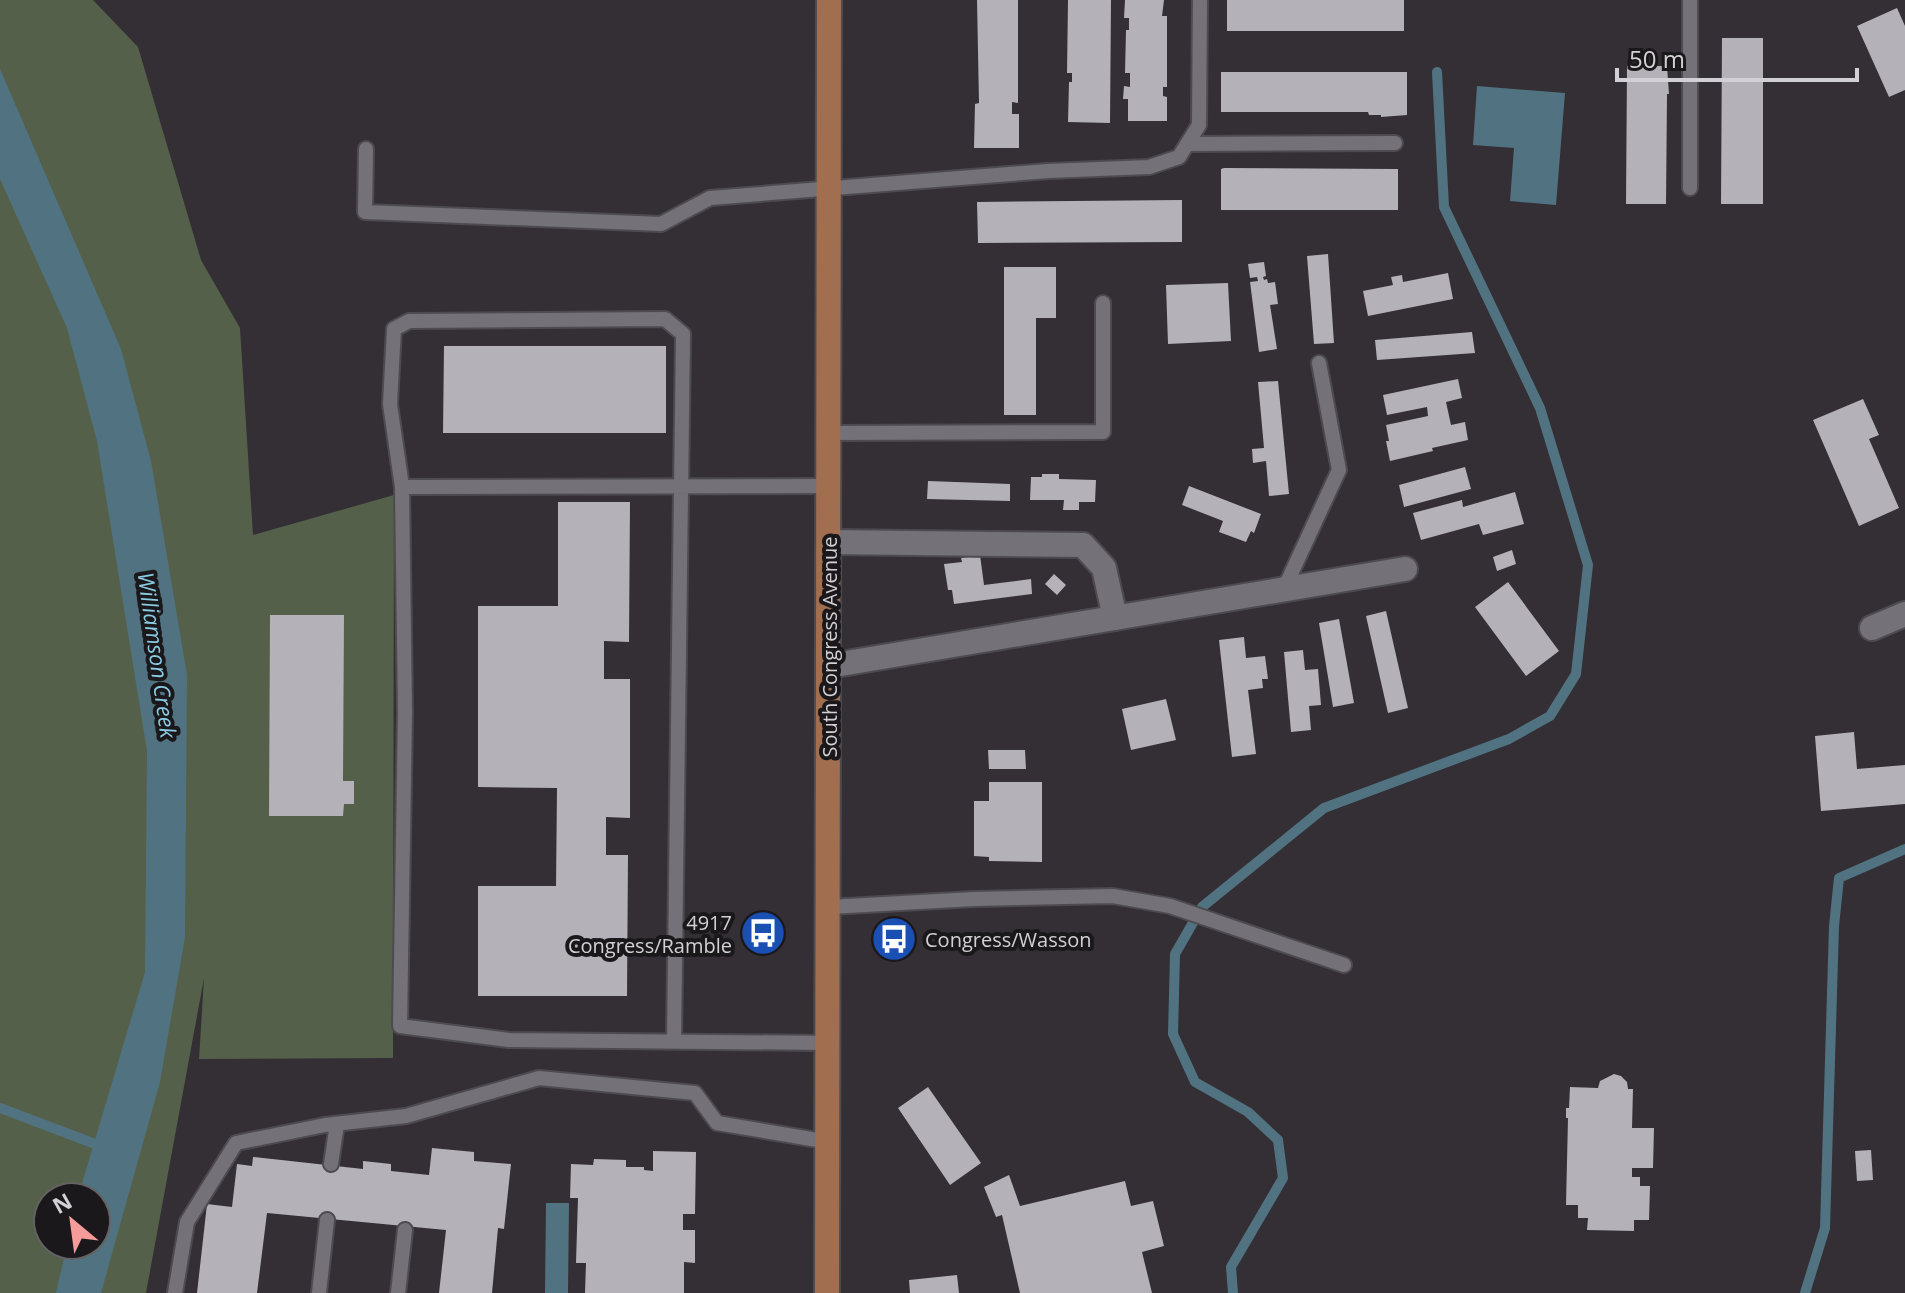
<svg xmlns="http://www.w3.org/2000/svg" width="1905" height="1293" viewBox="0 0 1905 1293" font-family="'Open Sans',sans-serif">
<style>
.green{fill:#546049;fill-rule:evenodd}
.water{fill:#517381}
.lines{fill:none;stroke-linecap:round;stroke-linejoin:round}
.stream{stroke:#517381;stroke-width:10}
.building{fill:#b5b1b8}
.service-casing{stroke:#4e4b50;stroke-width:18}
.minor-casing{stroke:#4e4b50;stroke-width:28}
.primary-casing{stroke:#4e4b50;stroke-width:28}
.service{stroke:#757178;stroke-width:14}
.minor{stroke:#757178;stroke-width:24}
.primary{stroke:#a16f4f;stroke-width:24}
.labels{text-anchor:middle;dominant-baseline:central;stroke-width:8;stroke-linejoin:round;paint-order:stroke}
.street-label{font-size:20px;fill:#d2d0d4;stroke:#1a181b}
.poi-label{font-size:20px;fill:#d2d0d4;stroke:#1a181b;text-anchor:end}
.water-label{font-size:22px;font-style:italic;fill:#8acbe4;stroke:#1a181b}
</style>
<rect width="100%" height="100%" fill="#332f35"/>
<path class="green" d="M 0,0 L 93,0 L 138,47 L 201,260 L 240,328 L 253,535 L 394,495 L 393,1058 L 199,1059 L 204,978 L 146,1293 L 0,1293 ZM 48,1197 L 96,1197 L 96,1245 L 48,1245 Z"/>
<path class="water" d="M 0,69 L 121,349 L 151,461 L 187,675 L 185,937 L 160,1082 L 101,1293 L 56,1293 L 67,1245 L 96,1245 L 96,1197 L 78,1197 L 145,972 L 147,751 L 97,441 L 67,328 L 0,179 Z
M 1477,86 L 1565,93 L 1556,205 L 1510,201 L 1514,148 L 1473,145 Z
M 546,1203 L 569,1203 L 568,1293 L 545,1293 Z"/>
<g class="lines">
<path class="stream" d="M 0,1108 L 103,1147
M 1233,1293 L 1231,1267 L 1283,1178 L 1278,1140 L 1248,1112 L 1195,1082 L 1173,1034 L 1175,954 L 1202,907 L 1324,808 L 1509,739 L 1550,716 L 1576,674 L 1588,565 L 1540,408 L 1444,207 L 1437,72
M 1805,1293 L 1825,1228 L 1834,926 L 1839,878 L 1905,849"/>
</g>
<path class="building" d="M 977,0 L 1018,0 L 1018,103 L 1012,102 L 1012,114 L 1019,114 L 1019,148 L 974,148 L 975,104 L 979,103 Z
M 1068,0 L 1111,0 L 1110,123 L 1068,122 L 1069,82 L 1072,82 L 1072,73 L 1067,73 Z
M 1125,0 L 1164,0 L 1162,16 L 1167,16 L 1167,87 L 1163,87 L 1163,96 L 1167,97 L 1167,121 L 1128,121 L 1128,99 L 1123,99 L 1124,86 L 1130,87 L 1130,73 L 1125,73 L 1126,30 L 1129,30 L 1129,18 L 1124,18 Z
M 1227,0 L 1404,0 L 1404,31 L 1227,31 Z
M 1897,8 L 1905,26 L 1905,90 L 1889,97 L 1857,26 Z
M 1722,38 L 1763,38 L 1763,204 L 1721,204 Z
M 1627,66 L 1667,66 L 1669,94 L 1667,94 L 1666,204 L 1626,204 Z
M 1221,72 L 1407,72 L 1407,115 L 1381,117 L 1381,115 L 1369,115 L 1368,112 L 1221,112 Z
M 1224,168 L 1398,169 L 1398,210 L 1221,210 L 1221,169 Z
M 1182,200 L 1182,242 L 978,243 L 977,202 Z
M 1328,254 L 1334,343 L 1314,344 L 1307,256 Z
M 1264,262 L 1266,276 L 1263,277 L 1264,280 L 1267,279 L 1268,283 L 1275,282 L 1278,304 L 1270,305 L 1277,349 L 1259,352 L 1250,282 L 1258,281 L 1257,277 L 1250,278 L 1248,264 Z
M 1004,267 L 1056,267 L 1056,318 L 1036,318 L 1036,415 L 1004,415 Z
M 1448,273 L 1453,299 L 1368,316 L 1363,291 L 1393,285 L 1391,277 L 1402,275 L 1403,282 Z
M 1228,283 L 1231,341 L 1168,344 L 1166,285 Z
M 1472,332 L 1475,353 L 1377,360 L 1375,340 Z
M 444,346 L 666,346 L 666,433 L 443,433 Z
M 1458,379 L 1462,398 L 1446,402 L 1451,425 L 1465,422 L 1468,440 L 1432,448 L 1433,451 L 1390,461 L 1386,441 L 1389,441 L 1386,425 L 1428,416 L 1427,407 L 1387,415 L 1383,395 Z
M 1278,381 L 1289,494 L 1269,496 L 1266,461 L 1253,463 L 1252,449 L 1264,448 L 1258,382 Z
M 1863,399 L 1879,435 L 1869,439 L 1899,508 L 1859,526 L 1813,420 Z
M 1465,467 L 1471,489 L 1404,507 L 1399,485 Z
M 1042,474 L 1059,474 L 1059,479 L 1096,480 L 1095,502 L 1079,502 L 1079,510 L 1063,510 L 1064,500 L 1030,500 L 1031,477 L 1042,477 Z
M 928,481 L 1010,484 L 1010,501 L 927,499 Z
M 1189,486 L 1261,514 L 1254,533 L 1251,531 L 1246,542 L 1219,532 L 1223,521 L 1182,505 Z
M 1515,492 L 1524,524 L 1483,535 L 1479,524 L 1421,540 L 1413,513 L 1462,500 L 1463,507 Z
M 558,502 L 630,502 L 629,642 L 604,641 L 604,679 L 630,679 L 630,818 L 606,817 L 606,855 L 628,855 L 627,996 L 478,996 L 478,886 L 556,886 L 557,788 L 478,787 L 478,606 L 558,606 Z
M 1512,550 L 1516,564 L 1497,571 L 1493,557 Z
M 980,555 L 984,585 L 1031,579 L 1032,594 L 954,604 L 952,590 L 948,590 L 944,564 L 962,562 L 961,558 Z
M 1054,574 L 1066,585 L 1057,595 L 1045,584 Z
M 1508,582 L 1559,651 L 1526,676 L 1475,607 Z
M 1386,611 L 1408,708 L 1388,713 L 1366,616 Z
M 270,615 L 344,615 L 343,781 L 354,781 L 354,804 L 344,804 L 343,816 L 269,816 Z
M 1339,619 L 1354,703 L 1333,707 L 1319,623 Z
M 1244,637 L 1246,658 L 1265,656 L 1268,679 L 1262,679 L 1263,688 L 1248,690 L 1256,754 L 1232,757 L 1219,640 Z
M 1303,650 L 1305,670 L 1318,669 L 1321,705 L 1309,706 L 1311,730 L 1291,732 L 1284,652 Z
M 1166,699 L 1176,740 L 1131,750 L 1122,709 Z
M 1854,732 L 1857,769 L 1905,765 L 1905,804 L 1821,811 L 1815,736 Z
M 988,750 L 1025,750 L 1026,769 L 989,769 Z
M 989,782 L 1042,782 L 1042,862 L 989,861 L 989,857 L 974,856 L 974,801 L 989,801 Z
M 1614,1074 L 1621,1076 L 1627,1082 L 1628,1089 L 1633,1089 L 1632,1128 L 1654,1128 L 1653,1168 L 1632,1168 L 1632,1177 L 1640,1177 L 1640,1186 L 1650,1186 L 1649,1220 L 1634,1220 L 1634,1231 L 1587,1230 L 1588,1218 L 1578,1218 L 1578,1205 L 1566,1205 L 1568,1118 L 1566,1118 L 1566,1108 L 1569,1108 L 1570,1087 L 1598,1088 L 1600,1081 Z
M 928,1087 L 981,1163 L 950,1185 L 898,1108 Z
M 432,1148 L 474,1152 L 474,1161 L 511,1164 L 504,1229 L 498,1228 L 492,1293 L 439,1293 L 446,1230 L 267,1213 L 257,1293 L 197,1293 L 207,1204 L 232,1207 L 237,1164 L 252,1166 L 253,1157 L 363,1169 L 363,1161 L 391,1164 L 391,1171 L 429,1175 Z
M 1871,1150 L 1873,1180 L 1857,1181 L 1855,1151 Z
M 653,1151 L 696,1152 L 695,1214 L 683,1214 L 683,1230 L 695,1230 L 695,1263 L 684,1262 L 684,1293 L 585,1293 L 586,1263 L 576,1263 L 578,1198 L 570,1198 L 571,1164 L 593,1165 L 594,1159 L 626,1160 L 626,1167 L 644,1167 L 644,1170 L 653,1171 Z
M 1009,1175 L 1020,1206 L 1125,1181 L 1131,1206 L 1153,1201 L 1164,1246 L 1142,1252 L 1152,1293 L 1020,1293 L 1002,1215 L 996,1217 L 984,1187 Z
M 957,1275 L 959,1293 L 910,1293 L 909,1280 Z"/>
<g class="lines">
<g class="service-casing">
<path id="service" d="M 1690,0 L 1690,188
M 1188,144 L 1395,143
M 366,149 L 365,212 L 661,224 L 710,198 L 1048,171 L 1149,167 L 1179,157 L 1199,125 L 1200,0
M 829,433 L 1103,432 L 1103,303
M 829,486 L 402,487 L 405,712 L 400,1026 L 509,1040 L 829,1043
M 402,487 L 390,404 L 394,329 L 409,321 L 665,319 L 683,334 L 674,1041
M 1284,589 L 1339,470 L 1319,363
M 829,907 L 974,899 L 1113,896 L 1170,906 L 1344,965
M 331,1164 L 337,1124
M 175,1293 L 187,1222 L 236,1143 L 325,1125 L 406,1116 L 539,1078 L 695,1093 L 717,1123 L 829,1142
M 319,1293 L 327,1220
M 398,1293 L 405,1230"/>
</g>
<g class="minor-casing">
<path id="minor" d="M 829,542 L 1083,545 L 1104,568 L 1115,618
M 1872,628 L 1905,614
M 829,666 L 1405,569"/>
</g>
<g class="primary-casing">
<path id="primary" d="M 827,1293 L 829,0"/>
</g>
<use href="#service" class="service"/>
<use href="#minor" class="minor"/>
<use href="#primary" class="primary"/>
</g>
<defs>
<g id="bus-disc" transform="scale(2.3)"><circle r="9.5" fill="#1a4fb4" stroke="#1a181b"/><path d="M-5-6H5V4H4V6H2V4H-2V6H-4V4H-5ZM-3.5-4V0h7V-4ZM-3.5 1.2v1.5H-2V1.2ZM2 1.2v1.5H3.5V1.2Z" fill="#fff"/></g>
</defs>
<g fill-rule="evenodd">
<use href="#bus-disc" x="763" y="933"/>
<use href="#bus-disc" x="894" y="939"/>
</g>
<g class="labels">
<g class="street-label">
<text transform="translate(829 647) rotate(-90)">South Congress Avenue</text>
</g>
<g class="poi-label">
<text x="732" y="922">4917<tspan x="732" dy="23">Congress/Ramble</tspan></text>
<text x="925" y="939" text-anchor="start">Congress/Wasson</text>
</g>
<g class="water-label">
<text transform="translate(158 655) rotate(82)">Williamson Creek</text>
</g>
</g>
<g transform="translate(72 1221) rotate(331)"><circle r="38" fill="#1a181b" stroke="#646265" stroke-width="2"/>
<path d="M0-6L14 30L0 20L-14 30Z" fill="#f59b9a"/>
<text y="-12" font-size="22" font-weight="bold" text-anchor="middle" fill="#d2d0d4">N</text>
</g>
<path d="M1617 68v12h240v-12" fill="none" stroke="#d2d0d4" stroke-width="4"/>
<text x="1629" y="68" font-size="24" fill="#d2d0d4" stroke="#1a181b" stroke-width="6" paint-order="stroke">50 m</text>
</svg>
